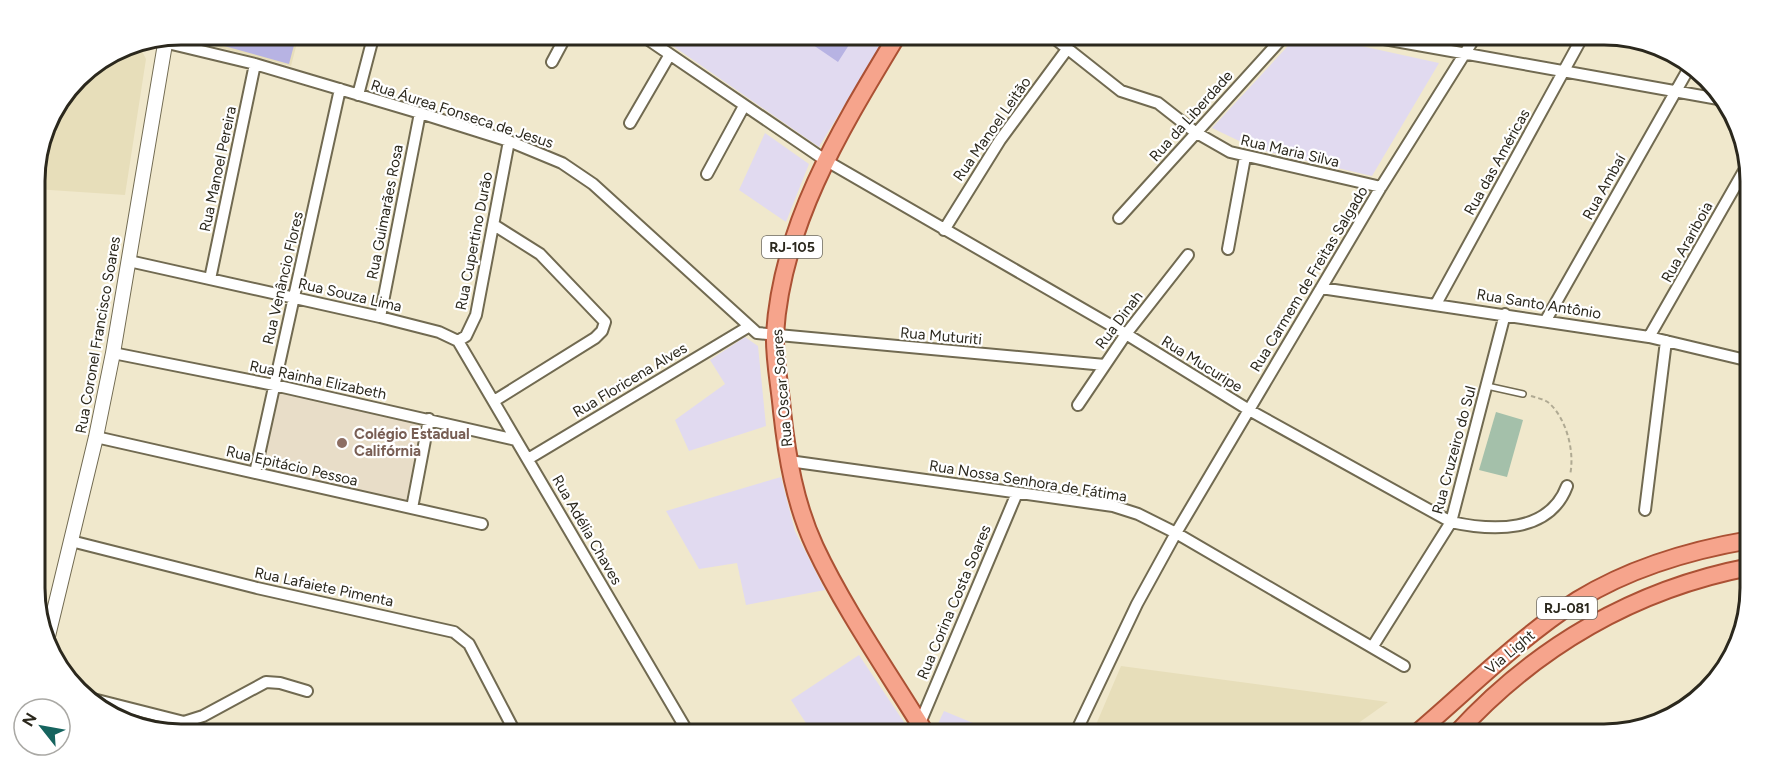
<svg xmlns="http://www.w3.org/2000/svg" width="1785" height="769" viewBox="0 0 1785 769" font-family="Figtree,sans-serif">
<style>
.commercial{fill:#e1daf0}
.built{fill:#e7deba}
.education{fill:#e8ddc8}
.green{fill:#a4c0aa}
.building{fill:#b7b3e3}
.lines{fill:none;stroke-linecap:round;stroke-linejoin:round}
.service-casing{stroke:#716a51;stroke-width:8}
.minor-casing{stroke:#716a51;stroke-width:14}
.tertiary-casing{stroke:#716a51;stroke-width:16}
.primary-casing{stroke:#ab5134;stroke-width:20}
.path{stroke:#b0aa93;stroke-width:2;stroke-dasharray:4.5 3;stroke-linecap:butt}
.service{stroke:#fff;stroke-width:5}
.minor{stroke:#fff;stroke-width:10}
.tertiary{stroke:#fff;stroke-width:14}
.primary{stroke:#f6a48c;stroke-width:16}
.education-dot{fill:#8d6e63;stroke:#fff;stroke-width:2}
.labels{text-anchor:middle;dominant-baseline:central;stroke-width:4.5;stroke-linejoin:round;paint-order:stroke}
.shield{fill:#fff;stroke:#6b6861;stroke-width:1.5}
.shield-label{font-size:14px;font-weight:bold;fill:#2b281d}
.street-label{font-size:15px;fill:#2b281d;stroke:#fff}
.education-label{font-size:15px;font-weight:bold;fill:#785e54;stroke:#fff;text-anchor:start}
.rim{fill:none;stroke:#2b281d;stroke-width:3}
</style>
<rect width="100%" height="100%" fill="#f0e8cc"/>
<path class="commercial" d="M 676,34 L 887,35 L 819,147 L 670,44 Z
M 1299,34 L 1311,35 L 1439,63 L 1372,176 L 1256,149 L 1212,128 Z
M 765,133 L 809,164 L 786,222 L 739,190 Z
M 745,337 L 758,346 L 766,426 L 689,451 L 675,420 L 725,384 L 710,360 Z
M 781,477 L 795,531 L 825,590 L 746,605 L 737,563 L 699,569 L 666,511 Z
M 859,655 L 912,734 L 813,734 L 791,700 Z
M 944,711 L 997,733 L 997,734 L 936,734 L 934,732 Z"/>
<path class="built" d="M 181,34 L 299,35 L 291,66 L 174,36 Z
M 129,45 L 140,47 L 146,59 L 125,195 L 35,189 L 35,171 L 50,116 L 84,71 Z
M 1121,666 L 1388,702 L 1343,734 L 1092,734 Z"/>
<path class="education" d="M 279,389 L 425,415 L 406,501 L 258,470 Z"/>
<path class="green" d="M 1496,412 L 1523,420 L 1507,477 L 1479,470 Z"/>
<path class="building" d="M 196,34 L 297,34 L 289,64 L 195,38 Z
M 797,34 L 856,34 L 838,62 Z"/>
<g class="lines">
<g class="service-casing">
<path id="service" d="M 1487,386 L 1523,394"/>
</g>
<g class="minor-casing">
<path id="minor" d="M 640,34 L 825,160 L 1126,334 L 1249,410 L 1451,522 C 1492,531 1549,534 1567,486
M 1049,34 L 1121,91 L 1158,103 L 1195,132 L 1230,152 L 1381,187
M 1356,34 L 1724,100
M 155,40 L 255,64 L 420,113 L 509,141 L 562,163 L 593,184 L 757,333 L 1105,365
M 552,62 L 567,34
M 358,95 L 374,34
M 630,123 L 669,56
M 707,174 L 744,106
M 1119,218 L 1286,34
M 944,230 L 1000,140 L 1068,48
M 1228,249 L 1245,157
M 129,261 L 380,317 L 439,332 L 458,341 L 689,734
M 210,279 L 255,64
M 1321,288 L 1649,337 L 1750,361
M 1436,304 L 1584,34
M 380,317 L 420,113
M 1546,320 L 1689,68
M 1649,337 L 1749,162
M 458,341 L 466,336 L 476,315 L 509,141
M 113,353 L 274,385 L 516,440
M 494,401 L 595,338 L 602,331 L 605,322 L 540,254 L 494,225
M 1078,405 L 1126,334 L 1188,255
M 96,437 L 482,524
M 528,459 L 748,327
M 789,461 L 1113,506 L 1138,514 L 1176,533 L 1404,666
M 255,473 L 340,89
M 412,508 L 429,419
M 1645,510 L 1666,341
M 71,541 L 257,588 L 454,632 L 469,644 L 516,734
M 1373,646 L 1451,522 L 1505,314
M 93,699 L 184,722 L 203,716 L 266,682 L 280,683 L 307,691
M 920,723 L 1017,493
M 1075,734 L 1137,604 L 1176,533 L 1381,187 L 1477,34"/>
</g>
<g class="tertiary-casing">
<path id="tertiary" d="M 48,636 L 96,437 L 113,353 L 166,38"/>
</g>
<g class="primary-casing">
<path id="primary" d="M 898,34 C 842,127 782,223 775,334 C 774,359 780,386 782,411 C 787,457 795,504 815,547 C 844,609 890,675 926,734
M 1416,734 C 1469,689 1519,638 1578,600 C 1630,568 1691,550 1750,540
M 1456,734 C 1535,647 1635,589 1750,567"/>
</g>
<path class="path" d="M 1531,396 C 1537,398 1544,399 1549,403 C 1567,419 1575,453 1570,475"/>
<use href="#service" class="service"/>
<use href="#minor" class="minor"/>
<use href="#tertiary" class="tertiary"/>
<use href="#primary" class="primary"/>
</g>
<circle class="education-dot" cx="342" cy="443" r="6"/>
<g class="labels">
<g class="shield">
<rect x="762" y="236" width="60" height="22" rx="4.5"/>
<rect x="1537" y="597" width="60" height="22" rx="4.5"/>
</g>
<g class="shield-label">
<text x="792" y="247">RJ-105</text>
<text x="1567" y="608">RJ-081</text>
</g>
<g class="street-label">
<text transform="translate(462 114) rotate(18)">Rua Áurea Fonseca de Jesus</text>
<text transform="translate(1191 116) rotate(-48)">Rua da Liberdade</text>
<text transform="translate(992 129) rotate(-55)">Rua Manoel Leitão</text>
<text transform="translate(1290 151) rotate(13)">Rua Maria Silva</text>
<text transform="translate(1497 162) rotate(-61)">Rua das Américas</text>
<text transform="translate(218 169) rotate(-78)">Rua Manoel Pereira</text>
<text transform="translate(1604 187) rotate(-61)">Rua Ambaí</text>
<text transform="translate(385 212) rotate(-79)">Rua Guimarães Rosa</text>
<text transform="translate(474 241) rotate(-79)">Rua Cupertino Durão</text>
<text transform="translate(1687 242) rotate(-61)">Rua Arariboia</text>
<text transform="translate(283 278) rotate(-77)">Rua Venâncio Flores</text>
<text transform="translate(1309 279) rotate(-59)">Rua Carmem de Freitas Salgado</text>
<text transform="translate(350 295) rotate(13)">Rua Souza Lima</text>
<text transform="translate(1539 304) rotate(9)">Rua Santo Antônio</text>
<text transform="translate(1119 320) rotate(-53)">Rua Dinah</text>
<text transform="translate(98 335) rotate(-80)">Rua Coronel Francisco Soares</text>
<text transform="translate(941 336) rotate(5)">Rua Muturiti</text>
<text transform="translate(1202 364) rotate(32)">Rua Mucuripe</text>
<text transform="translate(318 380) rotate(12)">Rua Rainha Elizabeth</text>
<text transform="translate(630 380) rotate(-31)">Rua Floricena Alves</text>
<text transform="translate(782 388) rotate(-95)">Rua Oscar Soares</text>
<text transform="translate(1454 450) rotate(-75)">Rua Cruzeiro do Sul</text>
<text transform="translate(292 466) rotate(13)">Rua Epitácio Pessoa</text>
<text transform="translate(1028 481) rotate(9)">Rua Nossa Senhora de Fátima</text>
<text transform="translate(587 530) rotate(60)">Rua Adélia Chaves</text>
<text transform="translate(324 587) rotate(12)">Rua Lafaiete Pimenta</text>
<text transform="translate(954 602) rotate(-67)">Rua Corina Costa Soares</text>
<text transform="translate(1510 652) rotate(-40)">Via Light</text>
</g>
<g class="education-label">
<text x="354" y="434">Colégio Estadual<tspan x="354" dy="17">Califórnia</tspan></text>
</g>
</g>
<path d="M0 0H1785V769H0ZM181 45H1604A136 136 0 0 1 1740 181V588A136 136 0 0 1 1604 724H181A136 136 0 0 1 45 588V181A136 136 0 0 1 181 45Z" fill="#fff" fill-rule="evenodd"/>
<path class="rim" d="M181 45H1604A136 136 0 0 1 1740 181V588A136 136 0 0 1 1604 724H181A136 136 0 0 1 45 588V181A136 136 0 0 1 181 45Z"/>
<g transform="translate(42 727) rotate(301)"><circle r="28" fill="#ffffff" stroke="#aaa9a5" stroke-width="1.5"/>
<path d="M0-4.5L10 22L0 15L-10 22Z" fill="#16645f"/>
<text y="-9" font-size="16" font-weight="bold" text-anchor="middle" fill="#2b281d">N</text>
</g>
</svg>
